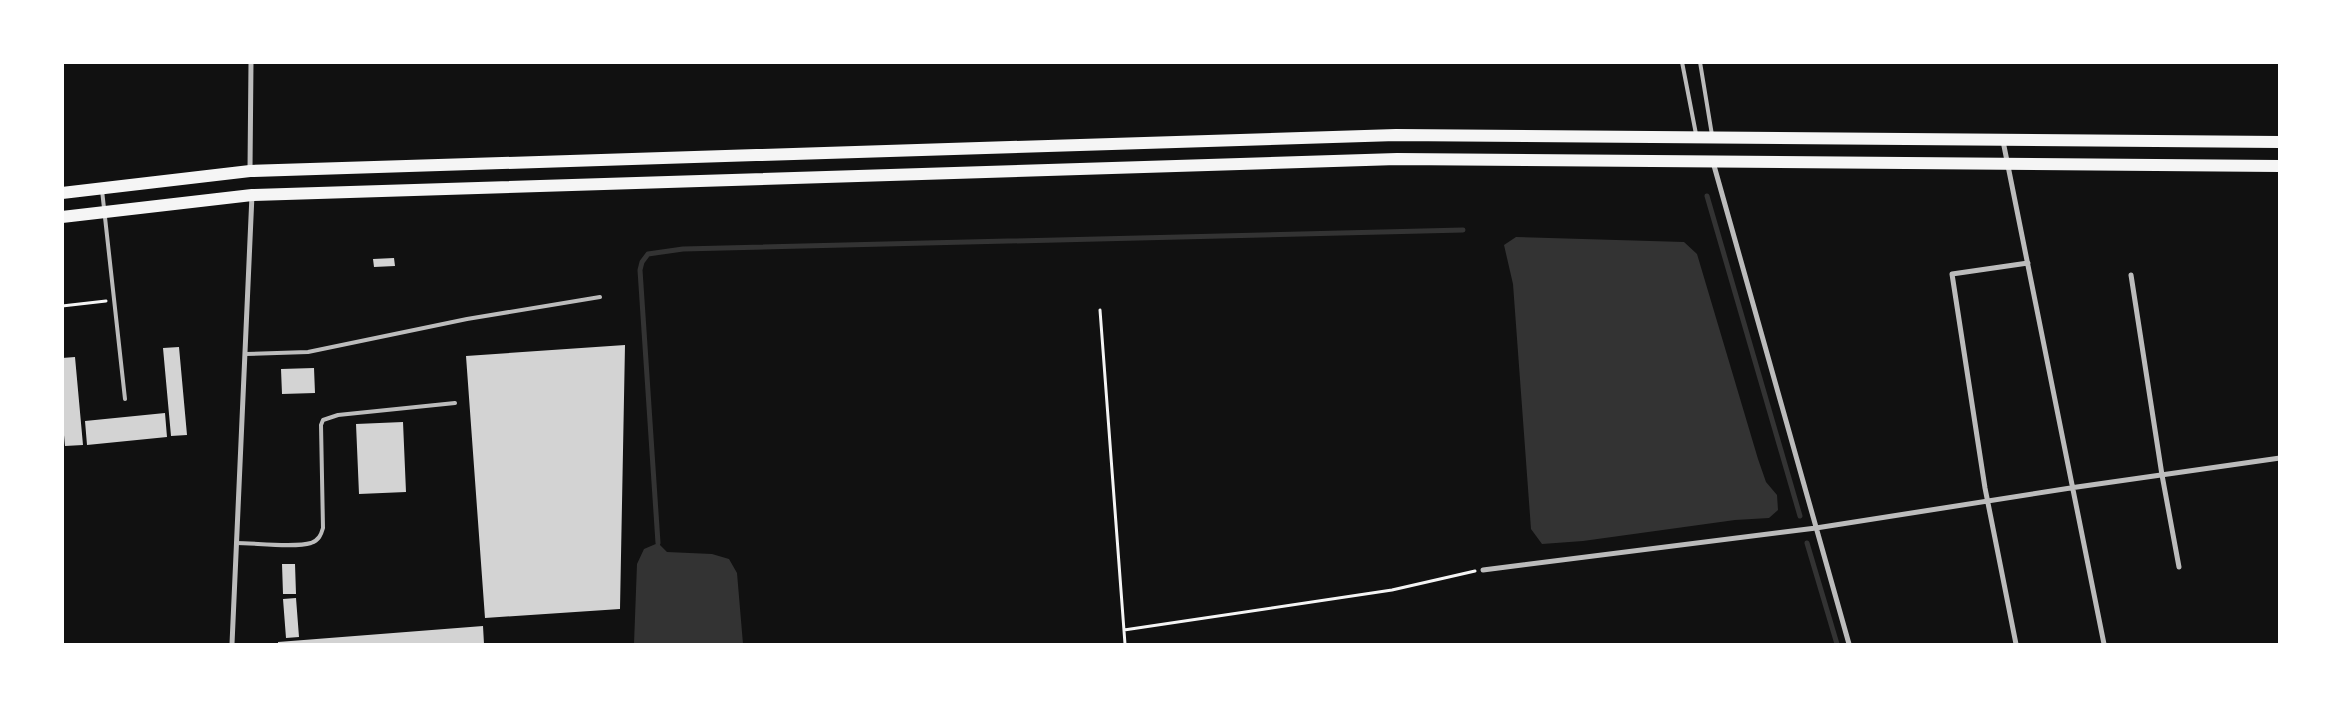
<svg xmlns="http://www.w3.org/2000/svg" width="2342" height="707" viewBox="0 0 2342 707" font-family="'Sofia Sans Condensed',sans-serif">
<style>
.water{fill:#333}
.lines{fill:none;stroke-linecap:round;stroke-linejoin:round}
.stream{stroke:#333;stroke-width:5}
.building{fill:#d3d3d3}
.path{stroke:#f5f5f5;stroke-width:3}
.service{stroke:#bcbcbc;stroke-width:4}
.minor{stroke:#bcbcbc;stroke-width:5}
.trunk{stroke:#f5f5f5;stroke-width:12}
</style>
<rect width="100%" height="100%" fill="#111"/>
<path class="water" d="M 1516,237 L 1684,242 L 1697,254 L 1758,459 L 1766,482 L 1777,495 L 1778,510 L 1769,518 L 1735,520 L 1583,541 L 1542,544 L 1531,529 L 1513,284 L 1504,245 Z
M 658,543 L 667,552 L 712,554 L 729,559 L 737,573 L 743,644 L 634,644 L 637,564 L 644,549 Z"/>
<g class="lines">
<path class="stream" d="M 1707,196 L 1800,516
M 658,543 L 640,270 L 642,262 L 648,254 L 683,249 L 1463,230
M 1807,543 L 1837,644"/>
</g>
<path class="building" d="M 394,258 L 395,266 L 374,267 L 373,259 Z
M 625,345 L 620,609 L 485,618 L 466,356 Z
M 179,347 L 187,435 L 171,436 L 163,348 Z
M 75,357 L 83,445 L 65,446 L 62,413 L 62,358 Z
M 314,368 L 315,393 L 282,394 L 281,369 Z
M 165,413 L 167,437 L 87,445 L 85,421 Z
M 403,422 L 406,492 L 359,494 L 356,424 Z
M 282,564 L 295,564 L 296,594 L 283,594 Z
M 296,598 L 299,637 L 286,638 L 283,599 Z
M 483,626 L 484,644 L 278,644 L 278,642 Z"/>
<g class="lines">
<path class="path" d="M 62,306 L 106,301
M 1100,310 L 1125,644
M 1124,630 L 1392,590 L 1475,571"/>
<path class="service" d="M 1682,62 L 1696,134
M 1700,62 L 1712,135
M 102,190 L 125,399
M 245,354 L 308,352 L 467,319 L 600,297
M 236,543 C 255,543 295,548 311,543 C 319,540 321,535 323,528 L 321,425 L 323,420 L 338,415 L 455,403"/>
<path class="minor" d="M 2003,141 L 2104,644
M 1713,162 L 1849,644
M 250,169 L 251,62
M 2131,275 L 2162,475 L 2179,567
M 1483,570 L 1816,528 L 2077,487 L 2280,458
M 232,644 L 252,195
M 2016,644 L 1985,488 L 1952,274 L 2028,263"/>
<path class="trunk" d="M 62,193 L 250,171 L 1396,135 L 2280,142
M 62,217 L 252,195 L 1397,159 L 2280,166"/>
</g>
<rect width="2342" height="707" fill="none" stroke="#ffffff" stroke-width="128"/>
</svg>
